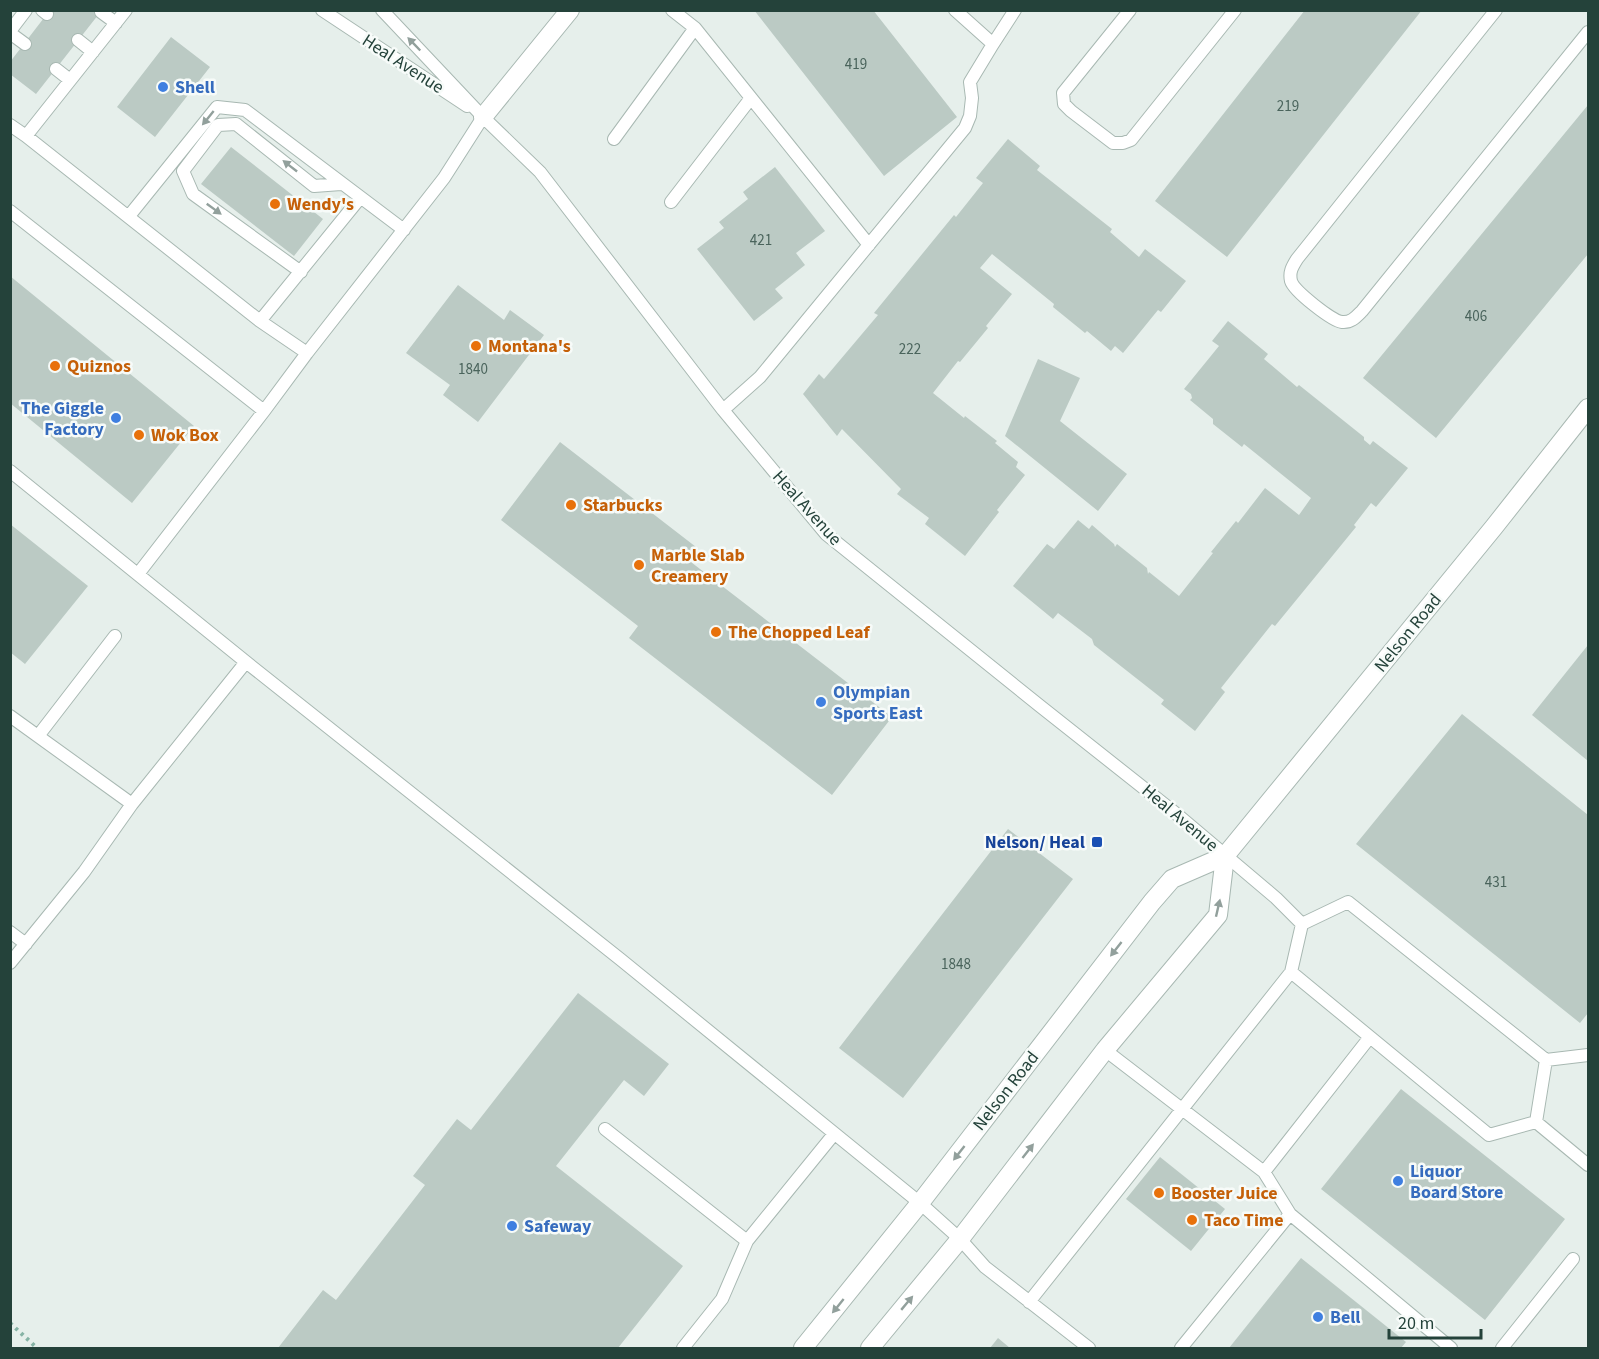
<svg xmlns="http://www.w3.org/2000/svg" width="1599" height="1359" viewBox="0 0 1599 1359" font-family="'Source Sans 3',sans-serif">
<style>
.building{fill:#bbcac4}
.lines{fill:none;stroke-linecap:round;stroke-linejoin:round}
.service-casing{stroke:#a8b8b2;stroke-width:14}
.minor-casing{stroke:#a8b8b2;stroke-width:20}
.tertiary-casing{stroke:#a8b8b2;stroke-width:20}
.path{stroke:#86b3a5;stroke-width:4;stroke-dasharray:3 4.5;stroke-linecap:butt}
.service{stroke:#fff;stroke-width:12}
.minor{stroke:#fff;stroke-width:18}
.tertiary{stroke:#fff;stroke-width:18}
.oneway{fill:#92a09c}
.shop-dot{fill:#3f7fe0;stroke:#f7fbf9;stroke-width:2}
.food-dot{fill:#e8710a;stroke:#f7fbf9;stroke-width:2}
.transit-dot{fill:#1a4fb4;stroke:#f7fbf9;stroke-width:2}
.labels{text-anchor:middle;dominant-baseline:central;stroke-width:5;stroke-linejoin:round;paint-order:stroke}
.number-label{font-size:15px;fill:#4a645c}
.street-label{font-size:18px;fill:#24423a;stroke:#f7fbf9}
.shop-label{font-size:18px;font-weight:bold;fill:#366cbe;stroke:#f7fbf9;text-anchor:start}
.food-label{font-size:18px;font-weight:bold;fill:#c56008;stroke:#f7fbf9;text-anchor:start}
.transit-label{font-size:18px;font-weight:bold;fill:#164399;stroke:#f7fbf9;text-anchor:end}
</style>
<rect width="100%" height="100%" fill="#e6efeb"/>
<path class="building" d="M 50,10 L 102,10 L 36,94 L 10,74 L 10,62 Z
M 754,10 L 873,10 L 957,117 L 884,176 Z
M 1305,10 L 1422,10 L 1227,257 L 1155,201 Z
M 171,37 L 210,67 L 155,137 L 117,107 Z
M 1588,105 L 1588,254 L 1436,438 L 1363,378 Z
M 1008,139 L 1040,166 L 1037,170 L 1112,229 L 1110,232 L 1139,257 L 1145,249 L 1186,281 L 1161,312 L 1158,310 L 1123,353 L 1115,346 L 1111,351 L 1087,331 L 1085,333 L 1053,307 L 1054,304 L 992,254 L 980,268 L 1012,294 L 986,326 L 988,328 L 960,362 L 958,361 L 933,393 L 964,418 L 965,416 L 997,441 L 995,443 L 1018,462 L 1016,467 L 1025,475 L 997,510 L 999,512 L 965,556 L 925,524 L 929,518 L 897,494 L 901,489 L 842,429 L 837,436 L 803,394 L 819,374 L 824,379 L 878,315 L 874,313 L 954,215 L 956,217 L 983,183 L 976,178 Z
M 231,147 L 323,219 L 294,256 L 201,184 Z
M 775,167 L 825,231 L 796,253 L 805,265 L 775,289 L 783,298 L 754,321 L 697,249 L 724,228 L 719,222 L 748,199 L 743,192 Z
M 10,276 L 194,426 L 132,503 L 10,403 Z
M 458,285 L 504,320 L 510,310 L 544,335 L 478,422 L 443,395 L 450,385 L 406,353 Z
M 1228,321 L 1268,354 L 1264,359 L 1297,387 L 1299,385 L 1364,437 L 1364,440 L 1370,445 L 1373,441 L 1408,468 L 1376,507 L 1371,503 L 1354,525 L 1356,527 L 1275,626 L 1272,624 L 1221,688 L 1225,692 L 1195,731 L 1161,704 L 1164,700 L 1094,645 L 1092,639 L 1058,613 L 1053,619 L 1013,586 L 1047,544 L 1054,549 L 1078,520 L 1089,529 L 1092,525 L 1114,544 L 1115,547 L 1117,544 L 1147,568 L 1148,574 L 1149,572 L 1179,596 L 1213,553 L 1211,552 L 1236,521 L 1238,523 L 1265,488 L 1299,515 L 1311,498 L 1244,444 L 1242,447 L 1213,424 L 1213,419 L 1190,400 L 1192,398 L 1191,394 L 1184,389 L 1219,346 L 1212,341 Z
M 1038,359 L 1080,378 L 1060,421 L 1127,474 L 1098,511 L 1005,436 Z
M 560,442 L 696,547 L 687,559 L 892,717 L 832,795 L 629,638 L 638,626 L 501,520 Z
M 10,524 L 88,586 L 25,664 L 10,652 Z
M 1588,645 L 1588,761 L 1532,715 Z
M 1462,714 L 1588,815 L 1588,1013 L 1580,1023 L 1356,844 Z
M 1008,829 L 1073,879 L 903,1098 L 839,1048 Z
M 578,993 L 669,1064 L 644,1096 L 624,1080 L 556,1166 L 683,1266 L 618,1348 L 278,1348 L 323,1290 L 336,1300 L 425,1185 L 413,1176 L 457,1119 L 471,1130 Z
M 1401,1089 L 1565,1219 L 1485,1320 L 1321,1189 Z
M 1160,1157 L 1225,1209 L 1191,1251 L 1126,1199 Z
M 1301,1258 L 1406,1342 L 1401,1348 L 1229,1348 Z
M 998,1338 L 1010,1348 L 990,1348 Z"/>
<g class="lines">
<g class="service-casing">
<path id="service" d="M 42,10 L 47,14
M 322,10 L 467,106
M 382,10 L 483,117 L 540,172 L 723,410 L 826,534 L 1040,706 L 1179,816 L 1276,898 L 1302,924 L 1348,902 L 1546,1060 L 1588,1055
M 672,10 L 695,28 L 869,245
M 955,10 L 993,44 L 1015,10
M 1130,10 L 1063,93 L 1064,104 L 1071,111 L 1113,143 L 1123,143 L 1131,140 L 1235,10
M 1496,10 L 1297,259 C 1292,267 1289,272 1291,281 C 1294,291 1332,321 1342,322 C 1351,323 1356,317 1362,311 L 1588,32
M 101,12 L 116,23
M 10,31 L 26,10
M 10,33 L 25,44
M 78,40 L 93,52
M 56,69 L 70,80
M 10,125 L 26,136 L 260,321 L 307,353
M 26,136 L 126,10
M 614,139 L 695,28
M 671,202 L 751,98
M 10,211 L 264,411
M 129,216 L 217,107 L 245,110 L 404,230
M 301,272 L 193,194 L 183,171 L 218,125 L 236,124 L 314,186 L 341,184
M 260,321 L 360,198
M 723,410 L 760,377 L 965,128 L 970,116 L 972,98 L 970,82 L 993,44
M 10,471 L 246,662 L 620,959 L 920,1203 L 960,1239 L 985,1267 L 1089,1348
M 138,574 L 264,411 L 307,353 L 444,178 L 483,117
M 10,716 L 132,804
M 38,736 L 115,636
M 1302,924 L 1291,972 L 1489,1135 L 1536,1122
M 10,932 L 26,944
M 10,963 L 84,872 L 132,804 L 246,662
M 1105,1050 L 1264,1172 L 1290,1214 L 1451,1348
M 1546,1060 L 1536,1122 L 1588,1165
M 605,1129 L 747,1241
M 1264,1172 L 1370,1037
M 1029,1302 L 1291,972
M 683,1348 L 722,1299 L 747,1241 L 834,1134
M 1181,1348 L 1290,1214
M 1502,1348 L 1573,1259"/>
</g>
<g class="minor-casing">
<path id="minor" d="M 483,117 L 570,10"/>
</g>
<g class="tertiary-casing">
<path id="tertiary" d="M 803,1348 L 920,1203 L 1152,902 L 1172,879 L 1225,856 L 1494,527 L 1588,408
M 870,1348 L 960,1239 L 1105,1050 L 1218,915 L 1225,856"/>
</g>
<path class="path" d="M 10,1323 L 37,1348"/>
<use href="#service" class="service"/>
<use href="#minor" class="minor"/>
<use href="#tertiary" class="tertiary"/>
</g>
<defs><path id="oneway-solid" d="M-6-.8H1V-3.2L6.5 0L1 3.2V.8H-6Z" transform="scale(1.5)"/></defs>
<g class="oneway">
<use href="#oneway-solid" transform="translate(414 44) rotate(-134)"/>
<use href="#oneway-solid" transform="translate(208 118) rotate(129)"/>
<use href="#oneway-solid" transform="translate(290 166) rotate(-142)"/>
<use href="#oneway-solid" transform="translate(214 209) rotate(36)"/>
<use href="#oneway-solid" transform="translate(1218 908) rotate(-77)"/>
<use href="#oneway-solid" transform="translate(1116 949) rotate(128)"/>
<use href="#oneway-solid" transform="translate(1028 1151) rotate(-52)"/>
<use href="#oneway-solid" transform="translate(959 1153) rotate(128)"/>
<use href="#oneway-solid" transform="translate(907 1303) rotate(-50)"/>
<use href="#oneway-solid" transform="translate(838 1306) rotate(129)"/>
</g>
<g class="shop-dot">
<circle cx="163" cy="87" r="6"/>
<circle cx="116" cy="418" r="6"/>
<circle cx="821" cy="702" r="6"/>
<circle cx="1398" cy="1181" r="6"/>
<circle cx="512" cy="1226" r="6"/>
<circle cx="1318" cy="1317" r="6"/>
</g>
<g class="food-dot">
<circle cx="275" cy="204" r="6"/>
<circle cx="476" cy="346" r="6"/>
<circle cx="55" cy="366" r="6"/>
<circle cx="139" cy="435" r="6"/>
<circle cx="571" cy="505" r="6"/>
<circle cx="639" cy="565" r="6"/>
<circle cx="716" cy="632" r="6"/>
<circle cx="1159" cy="1193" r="6"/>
<circle cx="1192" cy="1220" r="6"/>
</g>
<rect class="transit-dot" x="1091" y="836" width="12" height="12" rx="3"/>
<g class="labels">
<g class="number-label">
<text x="856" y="64">419</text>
<text x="1288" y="106">219</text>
<text x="761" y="240">421</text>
<text x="1476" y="316">406</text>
<text x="910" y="349">222</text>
<text x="473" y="369">1840</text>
<text x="1496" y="882">431</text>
<text x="956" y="964">1848</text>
</g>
<g class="street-label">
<text transform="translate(403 64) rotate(33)">Heal Avenue</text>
<text transform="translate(807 508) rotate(48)">Heal Avenue</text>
<text transform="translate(1408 633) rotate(-51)">Nelson Road</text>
<text transform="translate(1180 818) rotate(40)">Heal Avenue</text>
<text transform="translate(1006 1091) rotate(-52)">Nelson Road</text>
</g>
<g class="shop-label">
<text x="175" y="87">Shell</text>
<text x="104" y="408" text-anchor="end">The Giggle<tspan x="104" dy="21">Factory</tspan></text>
<text x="833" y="692">Olympian<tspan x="833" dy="21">Sports East</tspan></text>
<text x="1410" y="1171">Liquor<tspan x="1410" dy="21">Board Store</tspan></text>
<text x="524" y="1226">Safeway</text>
<text x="1330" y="1317">Bell</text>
</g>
<g class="food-label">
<text x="287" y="204">Wendy's</text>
<text x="488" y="346">Montana's</text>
<text x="67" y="366">Quiznos</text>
<text x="151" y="435">Wok Box</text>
<text x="583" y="505">Starbucks</text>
<text x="651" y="555">Marble Slab<tspan x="651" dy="21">Creamery</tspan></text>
<text x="728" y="632">The Chopped Leaf</text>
<text x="1171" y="1193">Booster Juice</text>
<text x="1204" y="1220">Taco Time</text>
</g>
<g class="transit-label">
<text x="1085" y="842">Nelson/ Heal</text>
</g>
</g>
<rect width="1599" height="1359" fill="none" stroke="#24423a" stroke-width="24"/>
<path d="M1389 1329v9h92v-9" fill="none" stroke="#24423a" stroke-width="3"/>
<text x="1398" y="1329" font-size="18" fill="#24423a" stroke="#f7fbf9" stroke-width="4.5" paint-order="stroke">20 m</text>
</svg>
